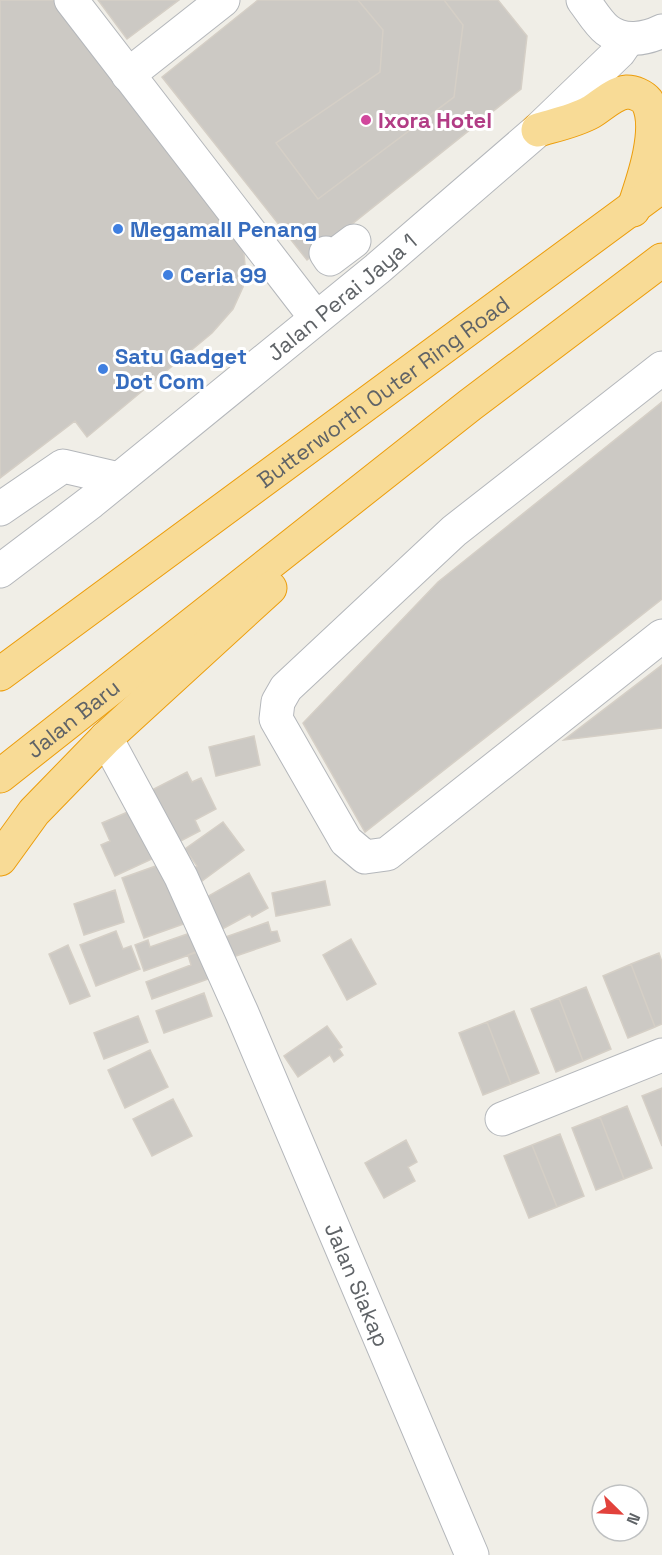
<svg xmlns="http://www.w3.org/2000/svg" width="662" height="1555" viewBox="0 0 662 1555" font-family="'Space Grotesk',sans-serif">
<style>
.building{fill:#ccc9c4;stroke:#d5cfc6;stroke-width:1.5}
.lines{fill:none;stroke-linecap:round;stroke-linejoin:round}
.minor-casing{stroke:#b4b7bb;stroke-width:35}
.highway-casing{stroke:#ec9d0b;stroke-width:35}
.minor{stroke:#fff;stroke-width:33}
.highway{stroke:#f8db96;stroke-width:33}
.hotel-dot{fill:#d1479c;stroke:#fff;stroke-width:2}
.shop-dot{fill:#3f7fe0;stroke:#fff;stroke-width:2}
.labels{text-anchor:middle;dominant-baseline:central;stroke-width:6;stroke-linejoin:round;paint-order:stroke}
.hotel-label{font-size:22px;font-weight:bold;fill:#b23c85;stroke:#fff;text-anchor:start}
.shop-label{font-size:22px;font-weight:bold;fill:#366cbe;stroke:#fff;text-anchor:start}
.street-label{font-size:22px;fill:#5f6367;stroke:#fff}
</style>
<rect width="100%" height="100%" fill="#f0eee7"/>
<path class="building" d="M 0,0 L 57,0 L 243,243 L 245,265 L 243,287 L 233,309 L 212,333 L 87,437 L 75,421 L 0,478 Z
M 98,0 L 179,0 L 127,39 Z
M 258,0 L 498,0 L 527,36 L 521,89 L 307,260 L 162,77 Z
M 358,0 L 444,0 L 463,25 L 454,97 L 318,199 L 276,143 L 380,72 L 383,30 Z
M 662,402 L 662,599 L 365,832 L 303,723 L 438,582 Z
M 662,665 L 662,728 L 564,740 Z
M 254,736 L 260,765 L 216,776 L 209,747 Z
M 187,772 L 192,782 L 201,778 L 216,809 L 195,820 L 200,831 L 173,845 L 146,793 Z
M 130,811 L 152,859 L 115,876 L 101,845 L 110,841 L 102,823 Z
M 223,822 L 244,850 L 198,884 L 189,872 L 197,866 L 185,849 Z
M 167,862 L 189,922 L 144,938 L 122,878 Z
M 249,873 L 268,908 L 252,917 L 250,914 L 215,933 L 198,902 Z
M 325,881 L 330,905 L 276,916 L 272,893 Z
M 115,890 L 124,922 L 84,935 L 74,904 Z
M 268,922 L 271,932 L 277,931 L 280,941 L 227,959 L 220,939 Z
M 116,931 L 123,949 L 131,946 L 140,969 L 96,986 L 80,945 Z
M 196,931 L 203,950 L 144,971 L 135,945 L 148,940 L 150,947 Z
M 351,939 L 376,984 L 347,1000 L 323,955 Z
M 68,945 L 90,996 L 70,1004 L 49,954 Z
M 198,951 L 208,979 L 152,999 L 146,982 L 191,965 L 188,955 Z
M 659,953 L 662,962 L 662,1024 L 655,1027 L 631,964 Z
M 631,964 L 655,1027 L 628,1038 L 603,976 Z
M 586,987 L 611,1049 L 583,1061 L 559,998 Z
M 204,993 L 212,1016 L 164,1033 L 156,1011 Z
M 559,998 L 583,1061 L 556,1072 L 531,1009 Z
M 514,1011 L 539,1073 L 511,1084 L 487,1022 Z
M 138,1016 L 148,1042 L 104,1059 L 94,1033 Z
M 487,1022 L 511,1084 L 483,1095 L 459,1033 Z
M 327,1026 L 342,1047 L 339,1049 L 343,1055 L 334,1062 L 330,1055 L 298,1077 L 284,1056 Z
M 150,1050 L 168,1087 L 125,1108 L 108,1070 Z
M 662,1088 L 662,1146 L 642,1096 Z
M 173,1099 L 192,1136 L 152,1156 L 133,1119 Z
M 627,1106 L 652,1168 L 624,1179 L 600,1117 Z
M 600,1117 L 624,1179 L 596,1190 L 572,1128 Z
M 560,1134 L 584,1196 L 557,1207 L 532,1145 Z
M 406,1140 L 417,1162 L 408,1167 L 415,1181 L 384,1198 L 365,1163 Z
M 532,1145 L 557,1207 L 529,1218 L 504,1156 Z"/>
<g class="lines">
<g class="minor-casing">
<g id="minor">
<path d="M 71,0 L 316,318"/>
<path d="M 583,0 C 590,9 598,23 607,30 C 623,43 646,39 662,31"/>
<path d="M 128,75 L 223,0"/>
<path d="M 326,253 L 330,259 L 354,241"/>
<path d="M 662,368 L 454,531 L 286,688 L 278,702 L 276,719 L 346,841 L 365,857 L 387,854 L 662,636"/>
<path d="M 0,509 L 63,466 L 119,479"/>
<path id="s1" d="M 0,571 L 91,502 L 377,269 L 538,130 L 619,52 L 628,39"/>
<path id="s2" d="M 106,738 L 181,877 L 242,1013 L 472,1555"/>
<path d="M 502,1119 L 662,1055"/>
</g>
</g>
<g class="highway-casing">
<g id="highway">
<path d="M 538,130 C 555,125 575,121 591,112 C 601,106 614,93 627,92 C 634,92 643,96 647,101 C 662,128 643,181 633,210"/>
<path id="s3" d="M 0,674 L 662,186"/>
<path id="s4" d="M 0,776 L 470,405 L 662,260"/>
<path d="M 0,859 L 34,812 L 106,738 L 270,588"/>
</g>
</g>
<use href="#minor" class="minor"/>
<use href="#highway" class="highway"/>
</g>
<circle class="hotel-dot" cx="366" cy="120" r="6"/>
<g class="shop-dot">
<circle cx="118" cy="229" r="6"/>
<circle cx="168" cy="275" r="6"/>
<circle cx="103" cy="369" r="6"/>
</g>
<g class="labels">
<g class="hotel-label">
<text x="378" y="120">Ixora Hotel</text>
</g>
<g class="shop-label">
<text x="130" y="229">Megamall Penang</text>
<text x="180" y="275">Ceria 99</text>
<text x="115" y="356">Satu Gadget<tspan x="115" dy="25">Dot Com</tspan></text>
</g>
<g class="street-label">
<text stroke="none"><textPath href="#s1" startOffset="438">Jalan Perai Jaya 1</textPath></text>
<text stroke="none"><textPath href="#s3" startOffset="476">Butterworth Outer Ring Road</textPath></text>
<text stroke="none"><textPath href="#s4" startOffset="93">Jalan Baru</textPath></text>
<text stroke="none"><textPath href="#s2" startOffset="602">Jalan Siakap</textPath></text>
</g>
</g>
<g transform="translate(620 1513) rotate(114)"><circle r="28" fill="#ffffff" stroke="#bfc1c2" stroke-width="1.5"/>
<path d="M0-4.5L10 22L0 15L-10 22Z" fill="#e2423c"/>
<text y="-9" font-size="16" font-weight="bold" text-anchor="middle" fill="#5f6367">N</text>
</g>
</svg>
